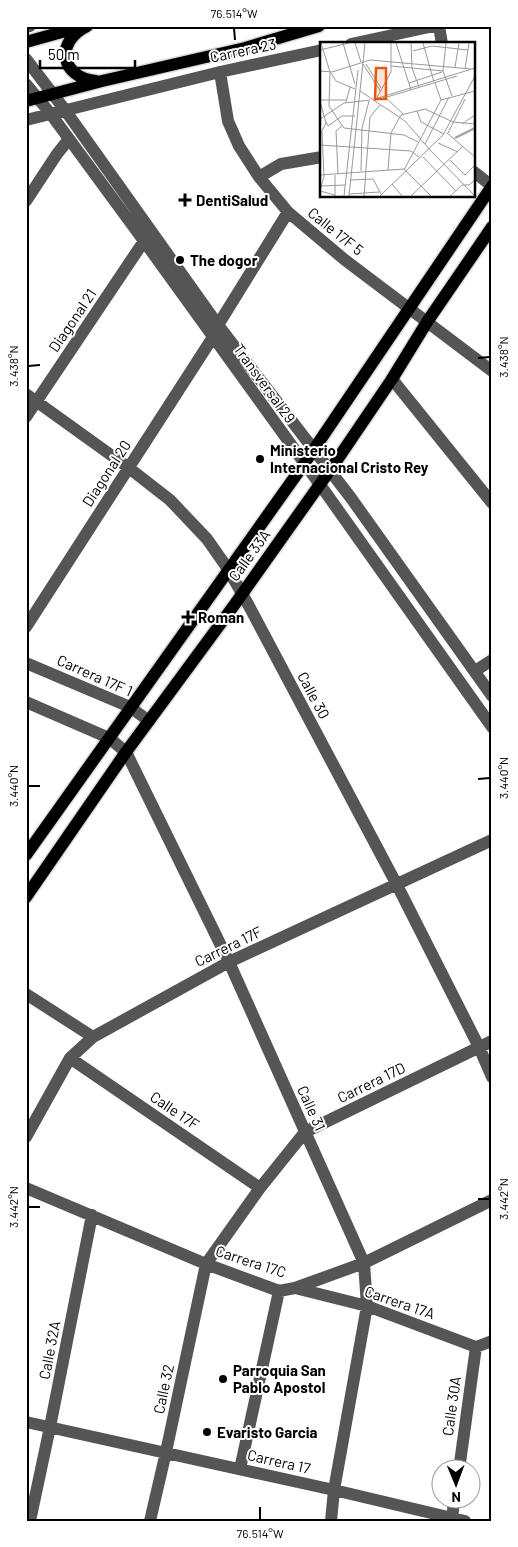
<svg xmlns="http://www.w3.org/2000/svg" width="518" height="1547" viewBox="0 0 518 1547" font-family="Barlow,sans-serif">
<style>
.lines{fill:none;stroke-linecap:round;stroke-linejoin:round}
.major-casing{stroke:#dbdbdb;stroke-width:15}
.minor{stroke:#555;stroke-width:12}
.major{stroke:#000;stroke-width:12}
.ticks{fill:none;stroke:#000;stroke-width:2}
.poi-dot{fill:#000;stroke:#fff;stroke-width:2}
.labels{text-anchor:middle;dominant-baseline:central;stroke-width:4;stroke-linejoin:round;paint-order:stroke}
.street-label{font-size:15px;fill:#000;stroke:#fff}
.poi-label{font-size:15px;font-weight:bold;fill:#000;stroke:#fff;text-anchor:start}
.inset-river{fill:none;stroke:#a3a3a3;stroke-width:2.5}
.inset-road{fill:none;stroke:#999;stroke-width:1}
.view{fill:#e8590c;fill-opacity:0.15;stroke:#e8590c;stroke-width:2.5}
.inset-edge{fill:none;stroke:#000;stroke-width:2.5}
.neatline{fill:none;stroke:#000;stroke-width:2}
.ticks-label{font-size:12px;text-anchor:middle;fill:#000}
</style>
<rect width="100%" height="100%" fill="#fff"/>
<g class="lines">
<g class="major-casing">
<path id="major" d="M 87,26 C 54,42 61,78 96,81
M 26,42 L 80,27
M 26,101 L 102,81 L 245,48 L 319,26
M 26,855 L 304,464 L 492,186
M 26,897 L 126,752 L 235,604 L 335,463 L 392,379 L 427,322 L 492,227"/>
</g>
<path class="minor" d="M 439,26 L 442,44
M 26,27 L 30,26
M 351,44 L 434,26
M 26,59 L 65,110 L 218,325 L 351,498 L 492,696
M 220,72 L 228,121 L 239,146 L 259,177 L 288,212 L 345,260 L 492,371
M 26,84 L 50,113 L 144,241 L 326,493 L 492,727
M 26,120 L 220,72 L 322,50
M 474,172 L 492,186
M 259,177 L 281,164 L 322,157
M 26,201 L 57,154 L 69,139
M 218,325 L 288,212
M 392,379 L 492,503
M 26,394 L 129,468 L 170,500 L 207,539 L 228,569 L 249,606 L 397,885 L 479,1047 L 492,1077
M 26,417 L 144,241
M 26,627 L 213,337
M 26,663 L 130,707 L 149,721
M 475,671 L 492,660
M 26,702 L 109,738 L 126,752 L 229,962 L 364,1263 L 367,1306 L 334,1490 L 331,1521
M 26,994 L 93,1037
M 70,1058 L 260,1188
M 26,1137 L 70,1058 L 93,1037 L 229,962 L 492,840
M 26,1188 L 206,1264 L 279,1291 L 295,1288 L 364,1263 L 492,1200
M 295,1288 L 367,1306 L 476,1347 L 492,1341
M 26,1422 L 334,1490 L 465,1521
M 240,1469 L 279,1291
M 459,1470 L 476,1347
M 30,1521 L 50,1427 L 92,1215
M 150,1521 L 166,1452 L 206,1264 L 260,1188 L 305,1132 L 492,1041
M 452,1521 L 454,1500"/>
<use href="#major" class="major"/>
</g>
<path class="ticks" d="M 234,28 L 235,40M 478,358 L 490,357M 28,366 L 40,365M 478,779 L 490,778M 28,786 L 40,786M 478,1199 L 490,1199M 28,1207 L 40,1207M 260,1507 L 260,1520"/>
<g class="poi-dot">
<path d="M182.5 192.5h5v5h5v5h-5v5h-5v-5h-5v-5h5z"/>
<circle cx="180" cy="260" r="5"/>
<circle cx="260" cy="459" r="5"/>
<path d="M185.5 609.5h5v5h5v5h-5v5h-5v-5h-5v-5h5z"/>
<circle cx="223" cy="1379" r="5"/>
<circle cx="207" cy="1432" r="5"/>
</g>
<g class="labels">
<g class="street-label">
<text transform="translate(243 50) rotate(-12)">Carrera 23</text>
<text transform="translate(336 231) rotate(39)">Calle 17F 5</text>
<text transform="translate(72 320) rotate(-56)">Diagonal 21</text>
<text transform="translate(265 383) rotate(54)">Transversal 29</text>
<text transform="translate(106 473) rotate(-57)">Diagonal 20</text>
<text transform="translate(249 555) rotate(-54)">Calle 33A</text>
<text transform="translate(95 675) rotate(24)">Carrera 17F 1</text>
<text transform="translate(314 695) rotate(62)">Calle 30</text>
<text transform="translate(228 946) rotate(-26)">Carrera 17F</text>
<text transform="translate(371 1082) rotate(-26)">Carrera 17D</text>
<text transform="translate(312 1108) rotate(66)">Calle 31</text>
<text transform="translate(175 1110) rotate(34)">Calle 17F</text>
<text transform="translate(251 1261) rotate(18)">Carrera 17C</text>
<text transform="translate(400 1302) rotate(19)">Carrera 17A</text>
<text transform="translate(49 1350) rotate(-79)">Calle 32A</text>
<text transform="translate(163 1389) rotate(-78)">Calle 32</text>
<text transform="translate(451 1406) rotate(-82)">Calle 30A</text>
<text transform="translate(279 1461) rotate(13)">Carrera 17</text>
</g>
<g class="poi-label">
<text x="196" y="200">DentiSalud</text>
<text x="190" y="260">The dogor</text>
<text x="270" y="450">Ministerio<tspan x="270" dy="17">Internacional Cristo Rey</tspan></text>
<text x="198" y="617">Roman</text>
<text x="233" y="1370">Parroquia San<tspan x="233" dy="17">Pablo Apostol</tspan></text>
<text x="217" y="1432">Evaristo Garcia</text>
</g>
</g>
<g transform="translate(320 42)">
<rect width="155" height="155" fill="#fff"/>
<path class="inset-river" d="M 135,96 L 155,86"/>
<path class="inset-road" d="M 1,1 L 10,30 L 9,64 L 24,86 L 84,93 L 98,100M 23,1 L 35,42M 35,1 L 41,20M 76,1 L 91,48M 91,1 L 92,26 L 99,45M 103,1 L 114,40M 126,1 L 123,29 L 132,54M 0,8 L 29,1M 93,9 L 112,4 L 148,8M 43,22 L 61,50M 46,22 L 61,46M 71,24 L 123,29M 135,25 L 139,1M 145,27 L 149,1M 0,29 L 12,30 L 50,18 L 151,27M 11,31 L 16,39 L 35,47M 89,41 L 122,30M 40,49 L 85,79 L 110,108M 65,55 L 83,72M 55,57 L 155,26M 0,58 L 26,58M 57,58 L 137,34M 121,58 L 155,49M 0,59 L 6,81 L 0,93M 55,59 L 71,30 L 71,1M 26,60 L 30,45M 97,69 L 101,80 L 124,92M 0,77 L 24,61 L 50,58M 6,80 L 8,84 L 22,74 L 35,74M 142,82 L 155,73M 2,90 L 4,134 L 0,149 L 15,153M 127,91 L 155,115M 128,91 L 145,57M 118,101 L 138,110M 105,102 L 129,55M 0,103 L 91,109 L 99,115M 110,108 L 155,154M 103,115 L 136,149M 130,118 L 145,133 L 155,123M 68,128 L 71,91 L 81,73 L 105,67 L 133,80 L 155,82M 84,128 L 121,58 L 115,41M 41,129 L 42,86 L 49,59M 18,132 L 16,89 L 22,84M 0,133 L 84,127 L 111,154M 15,133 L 15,154M 31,138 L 53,137 L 61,152M 72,142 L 82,154M 1,144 L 25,143M 30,152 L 59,150M 24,154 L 38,28M 29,154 L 45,1M 44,154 L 50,75 L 60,63M 60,154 L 123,93 L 155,34M 91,154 L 143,104M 130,154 L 142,143 L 149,143 L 155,138"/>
<path class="view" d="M 56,26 L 66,26 L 66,57 L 55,57 Z"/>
<rect width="155" height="155" class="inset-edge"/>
</g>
<rect width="518" height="1547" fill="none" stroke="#ffffff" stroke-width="55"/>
<g transform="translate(456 1484) rotate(179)"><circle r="24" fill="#ffffff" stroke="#999999"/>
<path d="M0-4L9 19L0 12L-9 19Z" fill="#000000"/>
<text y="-8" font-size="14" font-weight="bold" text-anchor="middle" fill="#000000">N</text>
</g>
<path d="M40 60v8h95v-8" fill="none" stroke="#000000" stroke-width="2.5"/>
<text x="48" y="60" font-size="15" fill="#000000" stroke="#ffffff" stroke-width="4" paint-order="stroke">50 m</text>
<rect x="28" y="28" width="462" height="1492" class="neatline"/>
<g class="ticks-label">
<text x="234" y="18">76.514°W</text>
<text transform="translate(504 357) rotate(-90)" y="4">3.438°N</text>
<text transform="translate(14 366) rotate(-90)" y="4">3.438°N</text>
<text transform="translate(504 778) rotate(-90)" y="4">3.440°N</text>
<text transform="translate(14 786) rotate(-90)" y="4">3.440°N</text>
<text transform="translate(504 1199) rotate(-90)" y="4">3.442°N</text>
<text transform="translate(14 1207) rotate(-90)" y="4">3.442°N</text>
<text x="260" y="1538">76.514°W</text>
</g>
</svg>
